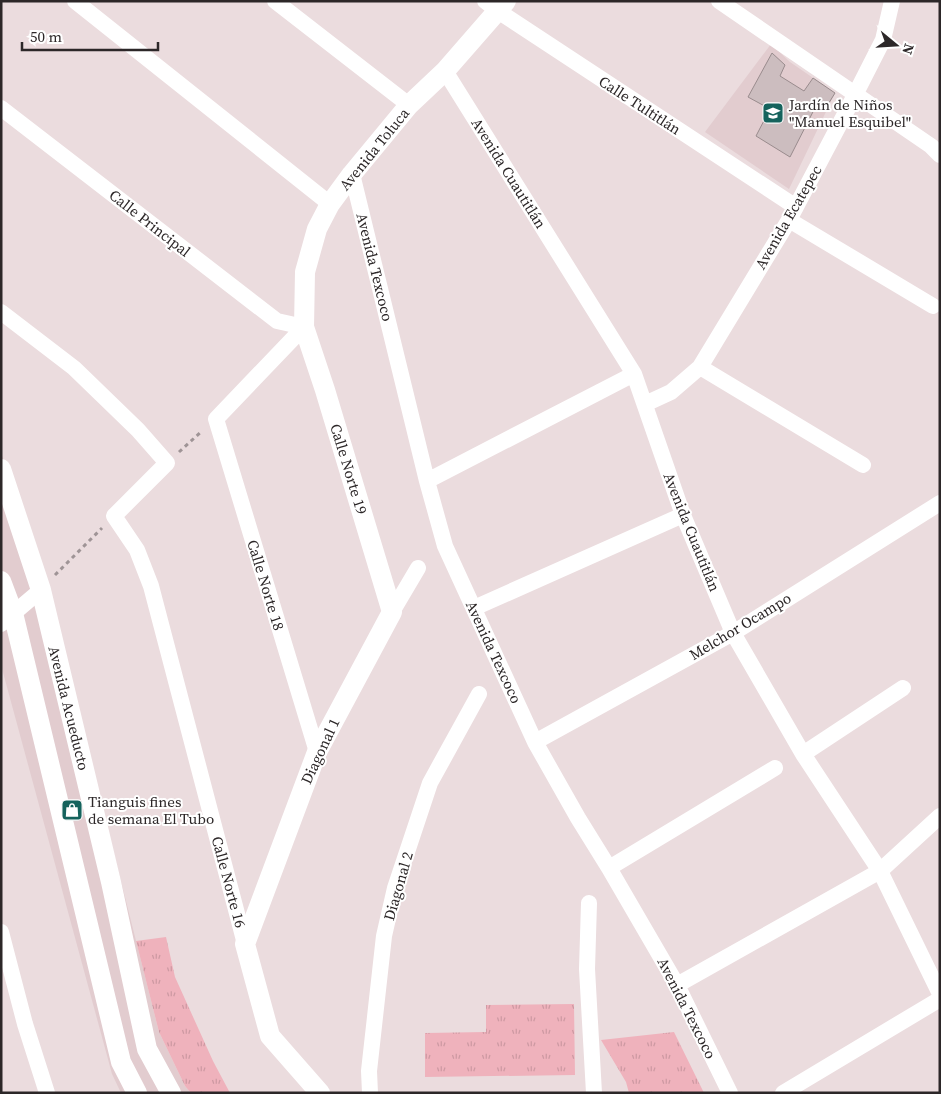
<svg xmlns="http://www.w3.org/2000/svg" width="941" height="1094" viewBox="0 0 941 1094" font-family="'Source Serif 4',serif">
<style>
.built{fill:#e2cccf}
.grass{fill:url(#grass-tufts)}
.building{fill:#ccbdbf;stroke:#998b8d}
.lines{fill:none;stroke-linecap:round;stroke-linejoin:round}
.path{stroke:#9f9496;stroke-width:3;stroke-dasharray:4 4;stroke-linecap:butt}
.minor{stroke:#fff;stroke-width:16}
.tertiary{stroke:#fff;stroke-width:20}
.labels{text-anchor:middle;dominant-baseline:central;stroke-width:4;stroke-linejoin:round;paint-order:stroke}
.poi-label{font-size:15px;fill:#2c2728;stroke:#fff;text-anchor:start}
.street-label{font-size:15px;fill:#2c2728;stroke:#fff}
</style>
<defs>
<pattern id="grass-tufts" width="24" height="20" patternUnits="userSpaceOnUse" patternTransform="scale(1.25)"><rect width="24" height="20" fill="#efb2bc"/><path d="M3 7l-1-3M5 7V3M7 7l1-3M15 17l-1-3M17 17v-4M19 17l1-3" fill="none" stroke="#cd99a2"/></pattern>
</defs>
<rect width="100%" height="100%" fill="#ebdcde"/>
<path class="built" d="M 771,44 L 790,62 L 835,93 L 789,189 L 705,132 Z
M 1,453 L 38,552 L 159,1032 L 185,1086 L 191,1093 L 121,1093 L 112,1074 L 1,665 Z"/>
<path class="grass" d="M 166,937 L 175,977 L 213,1061 L 230,1093 L 191,1093 L 185,1086 L 159,1032 L 136,941 Z
M 574,1004 L 575,1075 L 425,1077 L 425,1033 L 486,1032 L 486,1005 Z
M 674,1032 L 704,1093 L 629,1093 L 626,1082 L 601,1040 Z"/>
<path class="building" d="M 772,53 L 785,65 L 780,76 L 804,91 L 813,78 L 835,93 L 827,106 L 819,100 L 790,157 L 756,136 L 770,109 L 748,97 Z"/>
<g class="lines">
<path class="path" d="M 179,452 L 202,431
M 55,575 L 102,528"/>
<path class="minor" d="M 75,1 L 330,204
M 275,1 L 409,105
M 485,1 L 498,11 L 796,207
M 719,1 L 931,146 L 940,155
M 445,71 L 634,374 L 683,515 L 733,633 L 803,754 L 880,871 L 940,994
M 1,108 L 277,321 L 304,327
M 352,174 L 427,481 L 445,546 L 535,742 L 578,818 L 609,868 L 677,985 L 730,1093
M 789,220 L 933,306
M 1,312 L 74,368 L 138,430 L 167,463 L 114,516 L 137,550 L 151,586 L 245,944
M 304,327 L 216,419 L 317,752
M 700,367 L 863,465
M 645,404 L 671,392 L 700,367 L 789,220 L 855,95 L 883,40 L 892,1
M 427,481 L 634,374
M 474,608 L 683,515
M 392,612 L 418,568
M 1,624 L 41,590
M 535,742 L 733,633 L 940,503
M 803,754 L 903,688
M 609,868 L 775,768
M 589,903 L 587,969 L 594,1093
M 1,932 L 25,1024 L 47,1093
M 677,985 L 880,871 L 940,816
M 370,1093 L 369,1071 L 384,936 L 395,888 L 430,783 L 479,694
M 783,1093 L 940,999"/>
<path class="tertiary" d="M 1,469 L 41,590 L 111,882 L 147,1049 L 171,1093
M 1,581 L 13,613 L 121,1062 L 137,1093
M 320,1093 L 270,1036 L 245,944 L 317,752 L 392,612 L 325,390 L 304,327 L 305,272 L 317,229 L 330,204 L 352,174 L 409,105 L 445,71 L 506,1"/>
</g>
<defs>
<g id="school-square" transform="scale(1.125)"><rect x="-9" y="-9" width="18" height="18" rx="4" fill="#15635d" stroke="#fff"/><path d="M0-5L7-2L0 1L-7-2ZM-4 1L0 2.5L4 1V4Q0 6-4 4Z" fill="#fff"/></g>
<g id="shop-square" transform="scale(1.125)"><rect x="-9" y="-9" width="18" height="18" rx="4" fill="#15635d" stroke="#fff"/><path d="M-5-2.5h2.3a2.7 3.5 0 0 1 5.4 0H5L5.5 6h-11ZM-1.5-2.5h3a1.5 2.3 0 0 0-3 0Z" fill="#fff"/></g>
</defs>
<g fill-rule="evenodd">
<use href="#school-square" x="773" y="113"/>
<use href="#shop-square" x="72" y="810"/>
</g>
<g class="labels">
<g class="poi-label">
<text x="789" y="104">Jardín de Niños<tspan x="789" dy="17">"Manuel Esquibel"</tspan></text>
<text x="88" y="801">Tianguis fines<tspan x="88" dy="17">de semana El Tubo</tspan></text>
</g>
<g class="street-label">
<text transform="translate(640 105) rotate(33)">Calle Tultitlán</text>
<text transform="translate(374 149) rotate(-51)">Avenida Toluca</text>
<text transform="translate(509 173) rotate(58)">Avenida Cuautitlán</text>
<text transform="translate(788 217) rotate(-60)">Avenida Ecatepec</text>
<text transform="translate(150 223) rotate(38)">Calle Principal</text>
<text transform="translate(375 267) rotate(76)">Avenida Texcoco</text>
<text transform="translate(349 469) rotate(73)">Calle Norte 19</text>
<text transform="translate(692 532) rotate(68)">Avenida Cuautitlán</text>
<text transform="translate(266 585) rotate(73)">Calle Norte 18</text>
<text transform="translate(740 626) rotate(-31)">Melchor Ocampo</text>
<text transform="translate(494 652) rotate(65)">Avenida Texcoco</text>
<text transform="translate(69 708) rotate(76)">Avenida Acueducto</text>
<text transform="translate(320 751) rotate(-65)">Diagonal 1</text>
<text transform="translate(229 882) rotate(75)">Calle Norte 16</text>
<text transform="translate(398 886) rotate(-74)">Diagonal 2</text>
<text transform="translate(687 1008) rotate(63)">Avenida Texcoco</text>
</g>
</g>
<rect width="941" height="1094" fill="none" stroke="#2c2728" stroke-width="5"/>
<g transform="translate(896 45) rotate(108)" stroke="#ffffff" stroke-width="4" paint-order="stroke">
<path d="M0-4L9 19L0 12L-9 19Z" fill="#2c2728"/>
<text y="-8" font-size="14" font-weight="bold" text-anchor="middle" fill="#2c2728">N</text>
</g>
<path d="M22 42v8h136v-8" fill="none" stroke="#2c2728" stroke-width="2.5"/>
<text x="30" y="42" font-size="15" fill="#2c2728" stroke="#ffffff" stroke-width="4" paint-order="stroke">50 m</text>
</svg>
